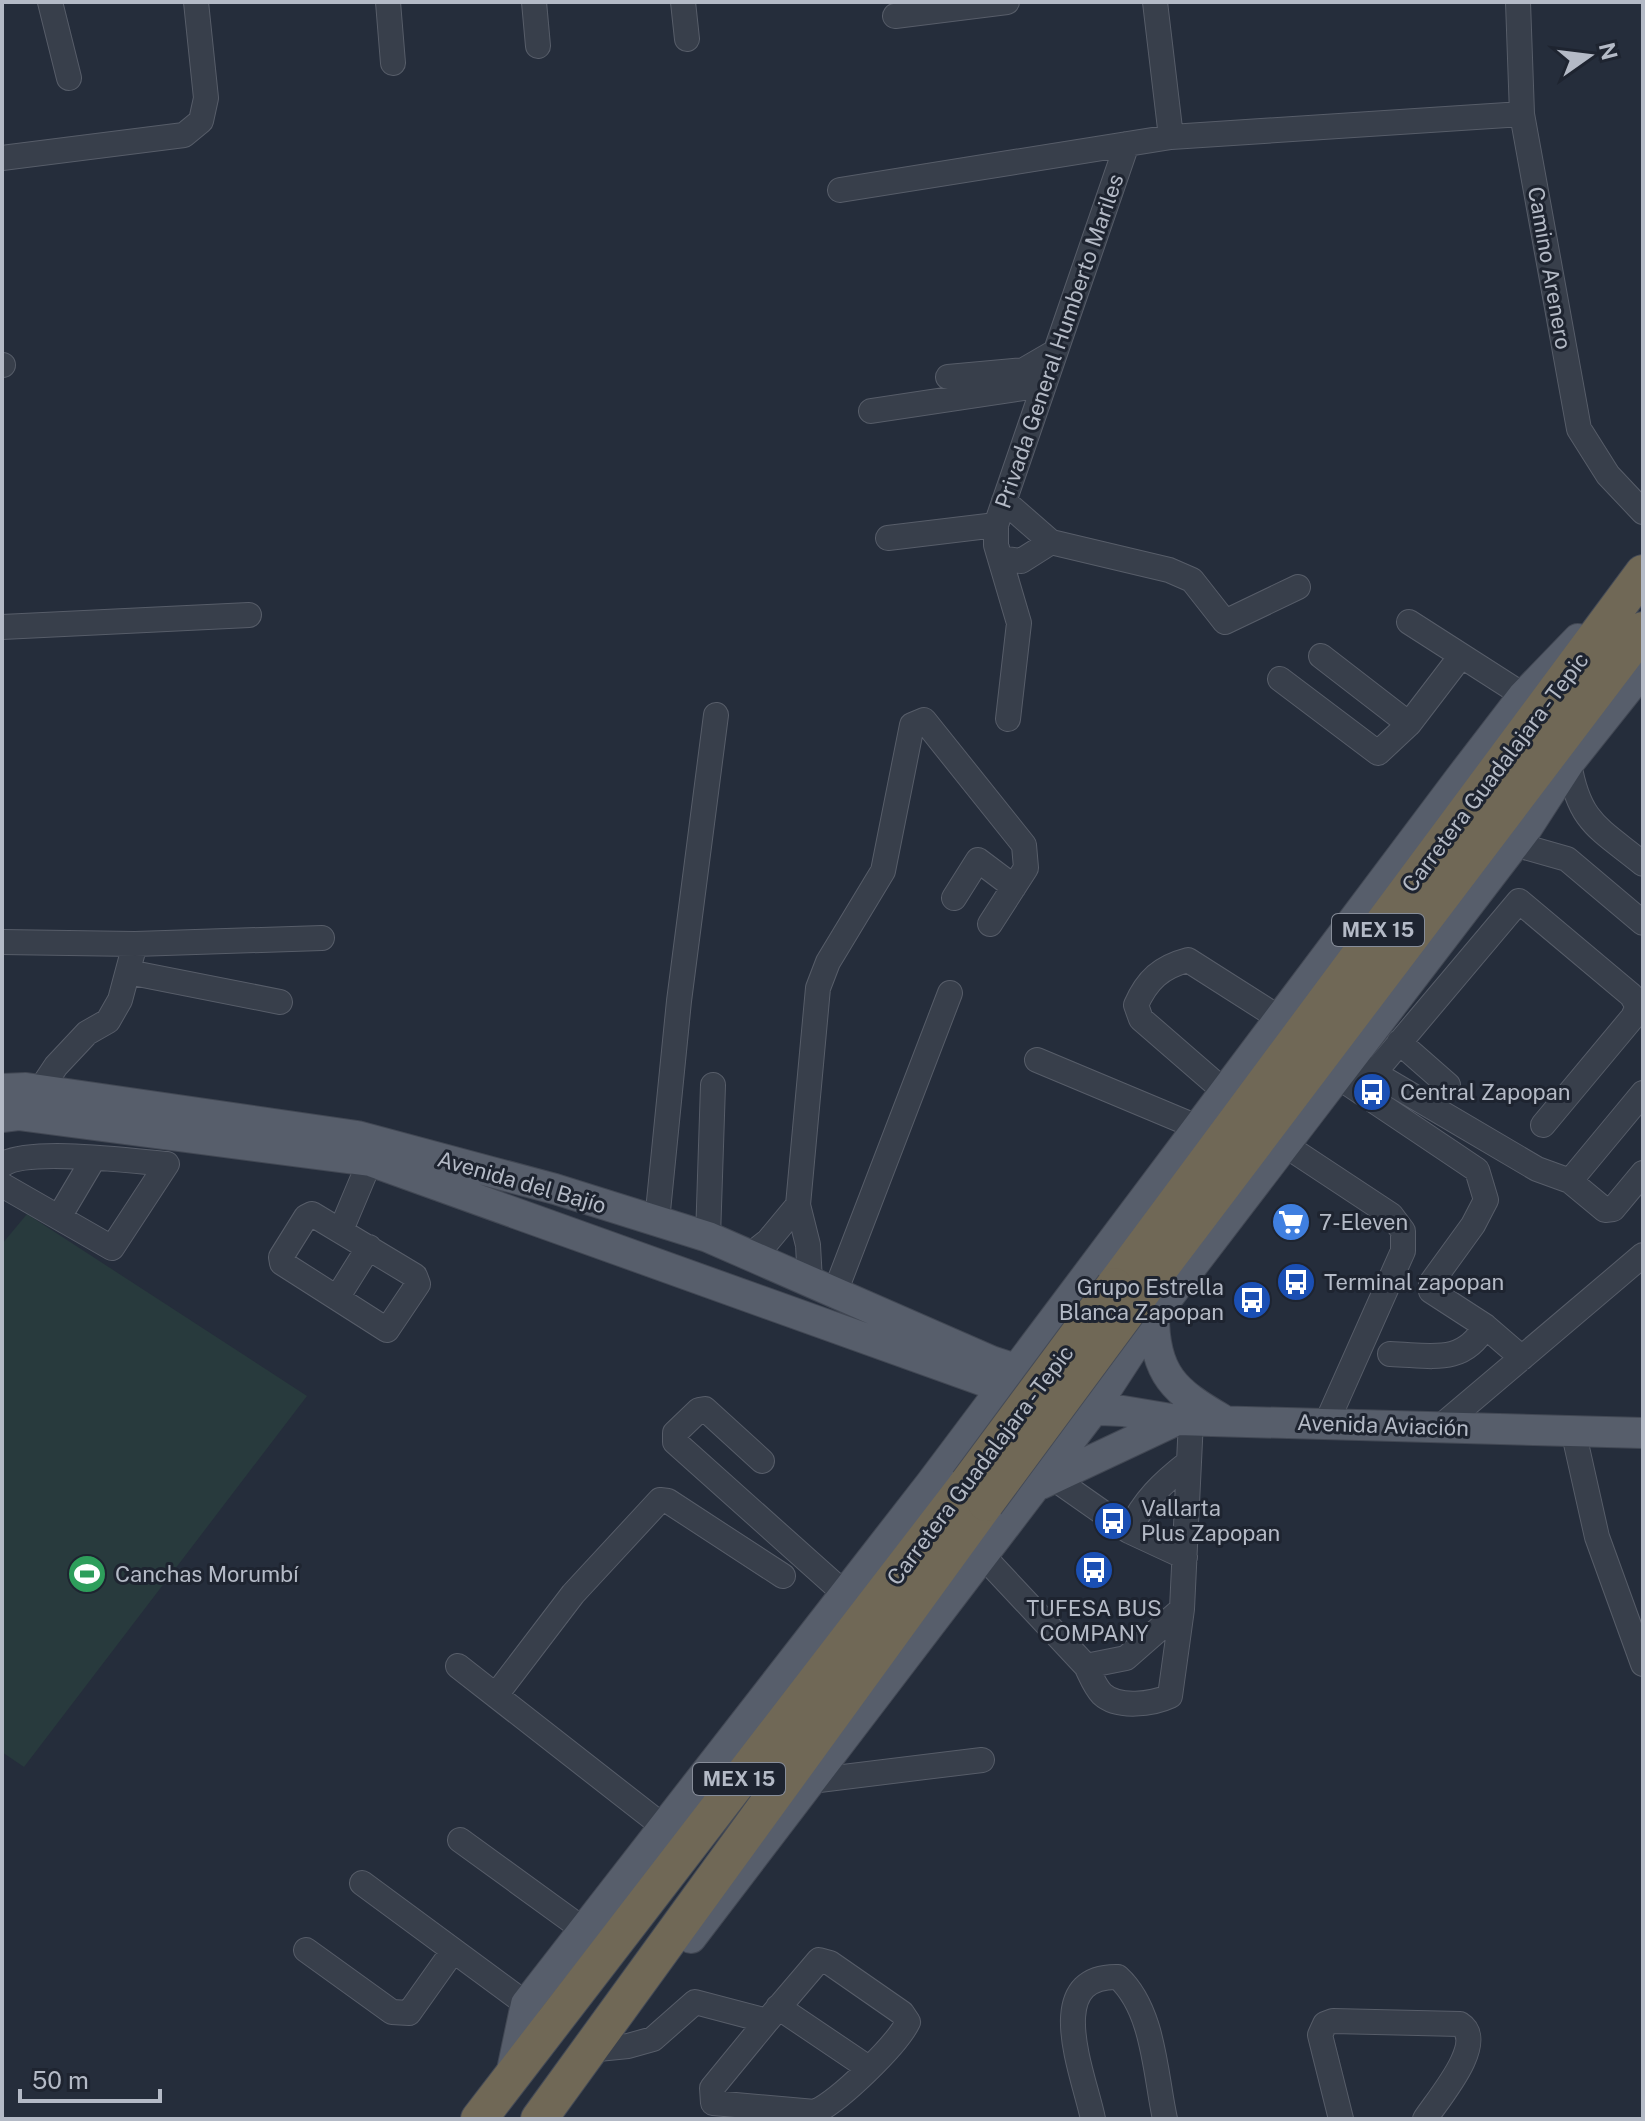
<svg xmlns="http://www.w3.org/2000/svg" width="1645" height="2121" viewBox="0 0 1645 2121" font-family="'Public Sans',sans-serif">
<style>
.green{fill:#283a3d}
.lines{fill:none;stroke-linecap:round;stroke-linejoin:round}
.minor-casing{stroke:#575d69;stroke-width:26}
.major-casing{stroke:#424854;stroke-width:32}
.highway-casing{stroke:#444a56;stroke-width:38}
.minor{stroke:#383f4b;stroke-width:24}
.major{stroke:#575e6b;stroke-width:30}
.highway{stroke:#706856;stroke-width:36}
.highway-bridge-casing{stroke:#444a56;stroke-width:38;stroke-linecap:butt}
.highway-bridge{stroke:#706856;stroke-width:36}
.labels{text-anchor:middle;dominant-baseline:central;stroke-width:6;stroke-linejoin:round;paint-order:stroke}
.shield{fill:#1e2430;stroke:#878d99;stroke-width:2}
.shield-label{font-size:20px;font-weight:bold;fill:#b4bac6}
.street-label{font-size:22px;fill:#b4bac6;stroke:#1e2430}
.poi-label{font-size:22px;fill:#b4bac6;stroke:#1e2430;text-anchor:start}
</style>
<rect width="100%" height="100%" fill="#252d3b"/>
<path class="green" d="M 27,1214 L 307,1396 L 24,1767 L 2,1752 L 2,1244 Z"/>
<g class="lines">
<g class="minor-casing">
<path id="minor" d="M 50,2 L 69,78
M 388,2 L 393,63
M 534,2 L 538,46
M 683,2 L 687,39
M 1155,2 L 1171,137
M 1518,2 L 1522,114 L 1579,429 L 1608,475 L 1643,512
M 895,16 L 1007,2
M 2,158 L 184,135 L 201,121 L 206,98 L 196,2
M 840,190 L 1171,137 L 1522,114
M 2,365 L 3,365
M 948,377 L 1024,370 L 1055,352
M 871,411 L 1044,385
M 1004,501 L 1051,542 L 1169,570 L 1192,580 L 1225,622 L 1298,587
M 888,538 L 996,525
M 1000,558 L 1021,561 L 1051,542
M 1409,622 L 1537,704
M 2,627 L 249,615
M 1321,656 L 1409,724 L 1461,656
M 1280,679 L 1378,753 L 1409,724
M 1008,719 L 1019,623 L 996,545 L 996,525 L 1127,144
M 1569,763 C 1579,823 1599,828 1643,864
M 1514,844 L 1567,859 L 1643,923
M 954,898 L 978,860 L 1014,887
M 2,942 L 135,944 L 322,938
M 128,972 L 280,1002
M 1399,1042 L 1448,1085 L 1431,1105
M 1037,1060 L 1197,1127
M 1362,1066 L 1537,1169 L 1570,1181 L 1605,1210 L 1613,1209 L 1643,1173
M 1374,1073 L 1519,901 L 1631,995 L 1638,1006 L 1633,1017 L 1543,1125
M 1337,1076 L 1477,1170 L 1486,1200 L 1473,1225 L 1431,1283 L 1431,1291 L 1485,1326 L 1522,1358
M 40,1090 L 56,1066 L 87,1033 L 108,1021 L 120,1000 L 135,944
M 1224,1091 L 1141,1019 L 1136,1005 C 1147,980 1161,967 1188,960 L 1279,1018
M 1285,1145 L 1391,1215 L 1403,1231 L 1403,1251 L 1326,1424
M 2,1165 C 27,1147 133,1161 167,1164 L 112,1248 L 2,1185
M 1570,1181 L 1643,1093
M 312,1214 L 415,1276 L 418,1284 L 387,1330 L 282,1263 L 281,1257 L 306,1217 Z
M 59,1217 L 94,1158
M 657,1221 L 679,1001 L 716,715
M 341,1230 L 370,1161
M 708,1237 L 713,1085
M 749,1256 L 768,1241 L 798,1205
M 810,1281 L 808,1245 L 798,1205 L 818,988 L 828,962 L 883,871 L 912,725 L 924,720 L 1024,845 L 1026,868 L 990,924
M 834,1295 L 950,993
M 337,1298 L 369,1247
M 1390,1354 C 1430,1355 1463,1366 1485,1326
M 1439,1428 L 1643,1255
M 1573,1430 L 1597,1537 L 1643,1664
M 762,1461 L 705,1409 L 699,1410 L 675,1433 L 675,1442 L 845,1594
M 1052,1477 L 1129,1531 C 1144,1500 1162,1483 1189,1462
M 1129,1531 L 1185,1557
M 983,1556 L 1086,1666 L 1126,1658 L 1182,1609 L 1191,1420
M 458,1666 L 664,1827
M 1086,1666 C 1091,1676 1095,1687 1102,1694 C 1118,1709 1153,1704 1170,1696 L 1182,1609
M 496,1695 L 573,1594 L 660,1500 L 668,1501 L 783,1576
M 811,1781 L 982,1760
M 460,1840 L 584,1930
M 362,1883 L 526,2004
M 306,1950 L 392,2012 L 409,2013 L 453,1951
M 778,2007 L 867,2067
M 588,2050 L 628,2046 L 653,2039 L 695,2002 L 767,2021 L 819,1960 L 830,1963 L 902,2013 L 908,2022 C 896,2046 839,2101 815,2112 L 713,2103 L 712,2088 L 767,2021
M 1093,2119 C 1084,2075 1041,1975 1118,1977 C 1154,2010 1155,2073 1165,2119
M 1341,2119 L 1320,2035 L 1325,2024 L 1333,2021 L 1460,2024 C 1488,2042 1438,2099 1425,2119"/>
</g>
<g class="major-casing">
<path id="major" d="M 2,1089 L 26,1088 L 357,1136 L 555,1189 L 708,1237 L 991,1361 L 1034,1375
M 2,1117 L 18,1115 L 370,1161 L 1020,1394
M 1148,1317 L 1154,1316 C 1154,1374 1175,1392 1222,1419
M 1078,1409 L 1123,1411 L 1177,1420 L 1643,1433
M 1041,1484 L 1177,1420
M 691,1938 L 1089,1416 L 1154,1316 L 1527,828 L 1569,763 L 1643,670
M 511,2075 L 526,2004 L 931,1483 L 1460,778 L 1523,696 L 1578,639"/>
</g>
<g class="highway-casing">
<path id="highway" d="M 1114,1286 L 1643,573
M 1133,1304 L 1643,630
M 479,2119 L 968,1483
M 539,2119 L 986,1503"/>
</g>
<use href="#minor" class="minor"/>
<use href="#major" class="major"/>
<use href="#highway" class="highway"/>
<g class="highway-bridge-casing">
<path id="highway-bridge" d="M 968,1483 L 1114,1286
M 986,1503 L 1133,1304"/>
</g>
<use href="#highway-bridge" class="highway-bridge"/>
</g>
<defs>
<g id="bus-disc" transform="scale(2)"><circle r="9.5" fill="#1a4fb4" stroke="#1e2430"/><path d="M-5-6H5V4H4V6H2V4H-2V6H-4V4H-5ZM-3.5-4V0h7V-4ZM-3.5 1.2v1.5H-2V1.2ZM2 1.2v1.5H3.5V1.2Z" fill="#fff"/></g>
<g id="supermarket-disc" transform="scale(2)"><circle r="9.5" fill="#3f7fe0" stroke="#1e2430"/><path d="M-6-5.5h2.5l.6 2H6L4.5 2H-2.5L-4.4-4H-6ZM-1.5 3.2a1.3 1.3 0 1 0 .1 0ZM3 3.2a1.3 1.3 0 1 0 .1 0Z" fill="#fff"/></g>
<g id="stadium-disc" transform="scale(2)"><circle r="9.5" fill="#2e9e5b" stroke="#1e2430"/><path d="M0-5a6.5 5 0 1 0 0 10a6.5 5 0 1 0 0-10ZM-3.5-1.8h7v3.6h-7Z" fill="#fff"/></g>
</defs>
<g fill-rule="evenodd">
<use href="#bus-disc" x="1372" y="1092"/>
<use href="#supermarket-disc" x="1291" y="1222"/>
<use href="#bus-disc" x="1296" y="1282"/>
<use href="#bus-disc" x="1252" y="1300"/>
<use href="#bus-disc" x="1113" y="1521"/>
<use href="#bus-disc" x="1094" y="1570"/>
<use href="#stadium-disc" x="87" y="1574"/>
</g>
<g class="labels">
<g class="shield">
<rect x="1332" y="914" width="92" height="32" rx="6"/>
<rect x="693" y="1763" width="92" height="32" rx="6"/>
</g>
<g class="shield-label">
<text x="1378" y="930">MEX 15</text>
<text x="739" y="1779">MEX 15</text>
</g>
<g class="street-label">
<text transform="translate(1550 268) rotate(80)">Camino Arenero</text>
<text transform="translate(1059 341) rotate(-71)">Privada General Humberto Mariles</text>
<text transform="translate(1495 772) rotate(-53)">Carretera Guadalajara - Tepic</text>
<text transform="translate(522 1182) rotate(16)">Avenida del Bajío</text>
<text transform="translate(1383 1425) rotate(2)">Avenida Aviación</text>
<text transform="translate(980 1465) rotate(-53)">Carretera Guadalajara - Tepic</text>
</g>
<g class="poi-label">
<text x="1400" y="1092">Central Zapopan</text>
<text x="1319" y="1222">7-Eleven</text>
<text x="1324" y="1282">Terminal zapopan</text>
<text x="1224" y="1287" text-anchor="end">Grupo Estrella<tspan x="1224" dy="25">Blanca Zapopan</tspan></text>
<text x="1141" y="1508">Vallarta<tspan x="1141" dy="25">Plus Zapopan</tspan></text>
<text x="115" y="1574">Canchas Morumbí</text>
<text x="1094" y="1608" text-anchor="middle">TUFESA BUS<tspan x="1094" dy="25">COMPANY</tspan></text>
</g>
</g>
<rect width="1645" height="2121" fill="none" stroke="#b4bac6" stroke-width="8"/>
<g transform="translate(1589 56) rotate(76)" stroke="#1e2430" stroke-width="6" paint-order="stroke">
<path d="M0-6L14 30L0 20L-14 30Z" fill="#b4bac6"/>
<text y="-12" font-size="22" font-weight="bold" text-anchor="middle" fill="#b4bac6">N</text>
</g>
<path d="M20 2089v12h140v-12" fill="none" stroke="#b4bac6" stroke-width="4"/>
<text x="32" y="2089" font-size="24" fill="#b4bac6" stroke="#1e2430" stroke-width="6" paint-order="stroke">50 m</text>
</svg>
